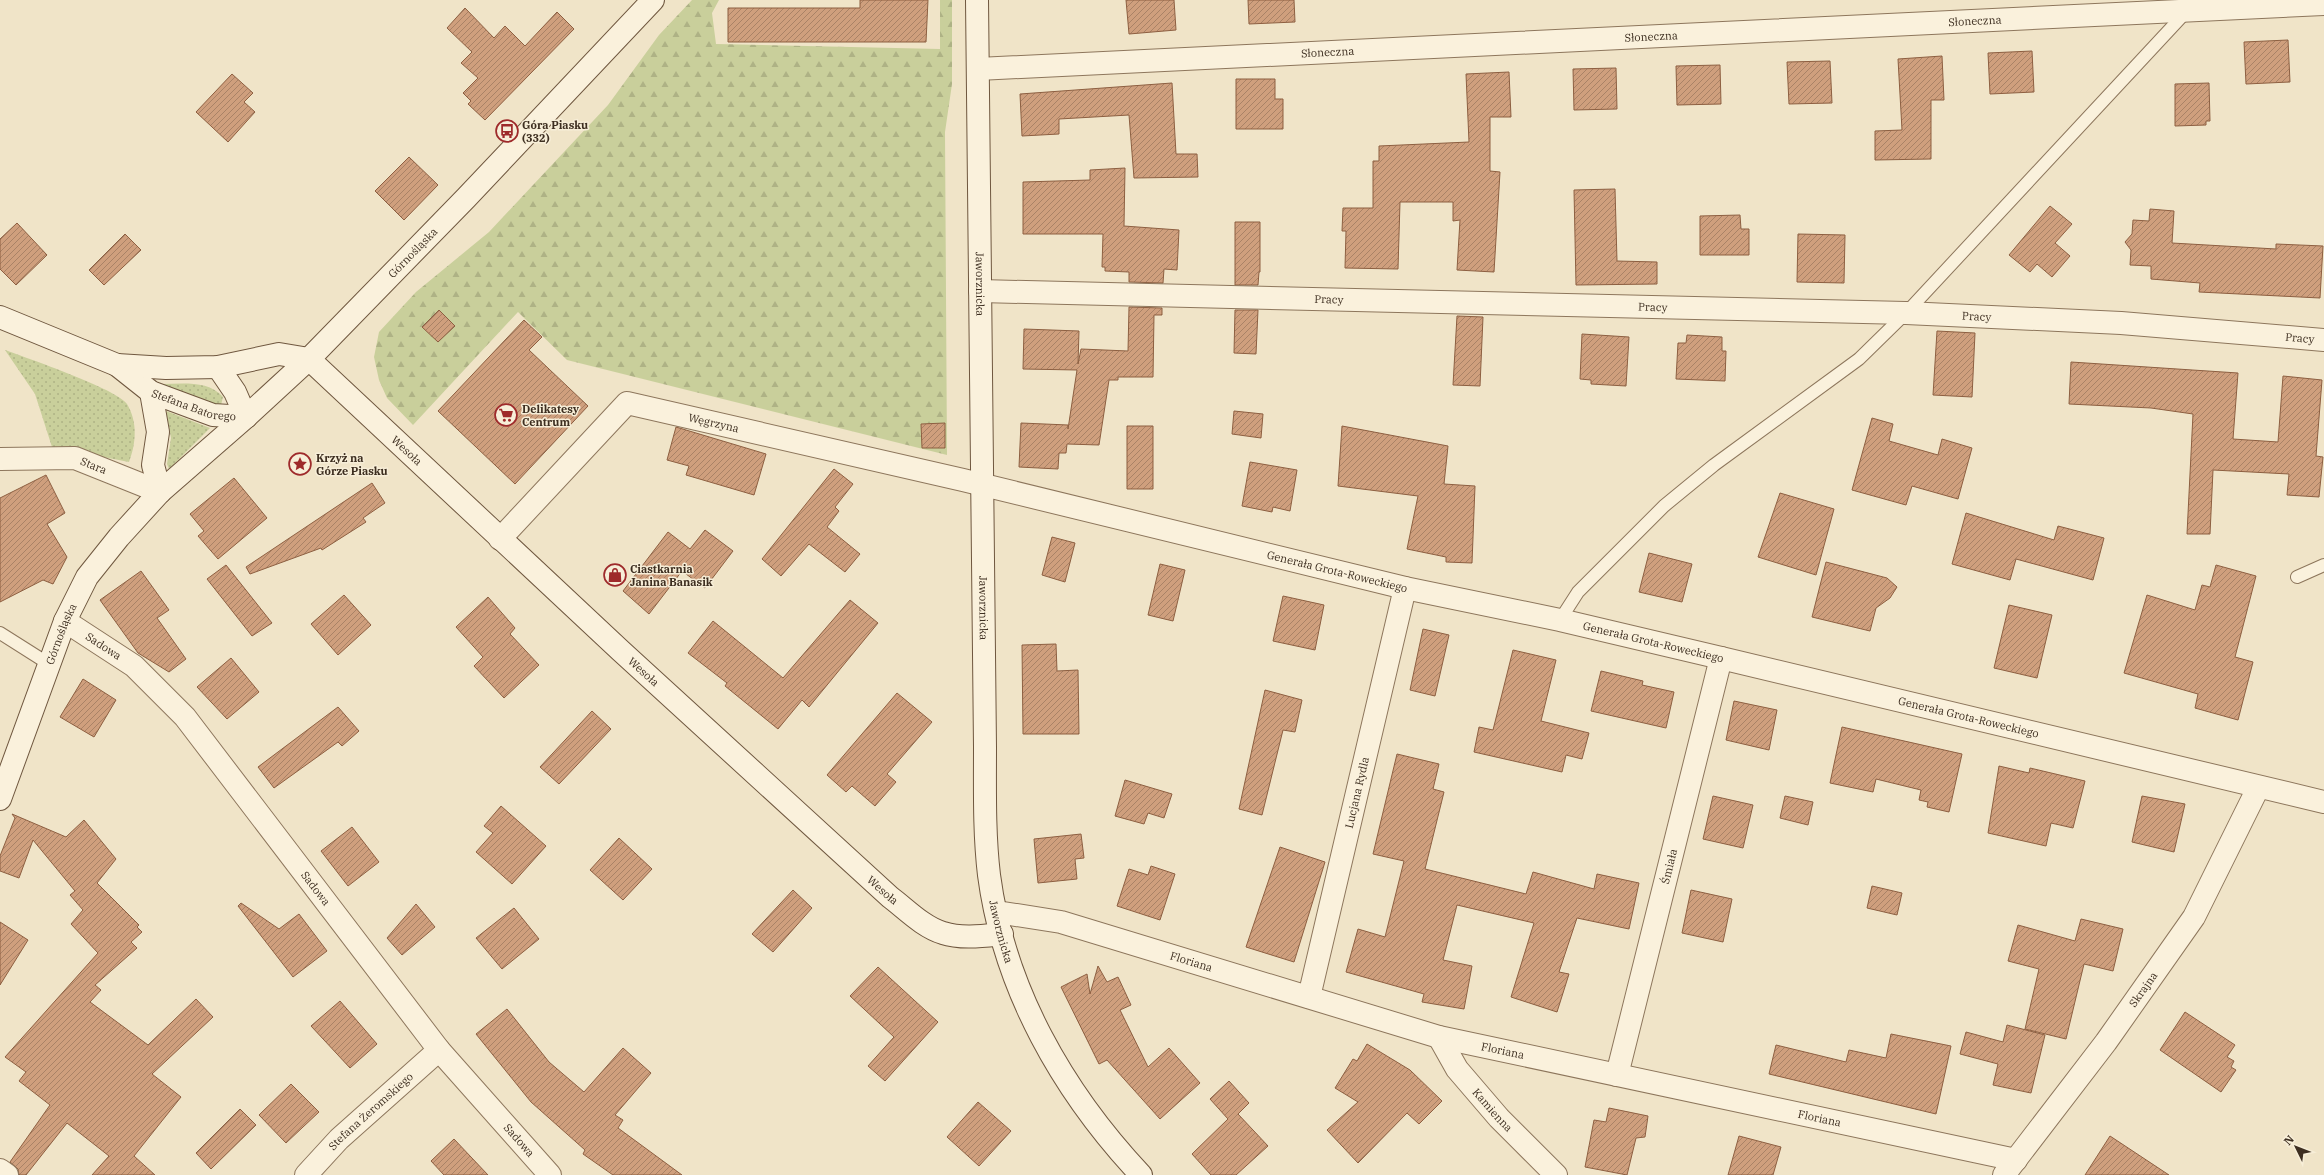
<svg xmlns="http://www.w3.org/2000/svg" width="2324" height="1175" viewBox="0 0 2324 1175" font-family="'IBM Plex Serif',serif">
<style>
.grass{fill:url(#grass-dots)}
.forest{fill:url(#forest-firs)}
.building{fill:url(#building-hatch);stroke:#8d5f41}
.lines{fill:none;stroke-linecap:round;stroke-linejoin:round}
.lane-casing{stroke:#8d765c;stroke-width:14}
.street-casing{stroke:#8d765c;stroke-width:24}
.secondary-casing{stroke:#6f573f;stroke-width:24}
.lane{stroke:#faf1dc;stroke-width:12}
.street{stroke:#faf1dc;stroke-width:22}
.secondary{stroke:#faf1dc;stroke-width:22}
.labels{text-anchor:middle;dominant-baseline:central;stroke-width:3;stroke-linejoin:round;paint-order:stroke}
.street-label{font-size:11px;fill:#3d2e20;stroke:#f7eed8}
.poi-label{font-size:11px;font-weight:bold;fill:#3d2e20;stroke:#f7eed8;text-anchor:start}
</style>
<defs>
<pattern id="grass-dots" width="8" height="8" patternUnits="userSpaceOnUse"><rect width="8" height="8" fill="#c9cf9b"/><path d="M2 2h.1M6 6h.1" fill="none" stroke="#aeb285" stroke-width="1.8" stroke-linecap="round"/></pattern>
<pattern id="forest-firs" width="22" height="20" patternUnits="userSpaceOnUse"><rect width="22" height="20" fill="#c9cf9b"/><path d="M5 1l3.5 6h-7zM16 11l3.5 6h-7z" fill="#aeb285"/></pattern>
<pattern id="building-hatch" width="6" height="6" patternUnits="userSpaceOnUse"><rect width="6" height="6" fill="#cf9f7d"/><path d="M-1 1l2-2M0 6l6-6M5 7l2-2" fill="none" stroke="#a98266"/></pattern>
</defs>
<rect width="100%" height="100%" fill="#f0e4c8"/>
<path class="grass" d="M 5,350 C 27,358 117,389 127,404 C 138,422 136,444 129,462 L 52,447 L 35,394 Z
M 161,384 C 183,384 208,380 223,397 L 221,405 L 209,406 Z
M 166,411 L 210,428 L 169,469 L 167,464 L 171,438 Z"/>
<path class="forest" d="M 692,0 L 719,0 L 712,13 L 716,44 L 940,49 L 940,0 L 952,0 L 952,84 L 945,132 L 947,455 L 567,360 L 518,312 L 413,425 L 387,398 L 379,380 L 374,357 L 379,332 L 416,292 L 489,232 L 608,105 L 659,35 Z"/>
<path class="building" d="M 860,0 L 928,0 L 926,42 L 728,42 L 728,8 L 860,8 Z
M 1126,0 L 1174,0 L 1176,30 L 1129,34 Z
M 1248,0 L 1294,0 L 1295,22 L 1249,24 Z
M 465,8 L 494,38 L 505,26 L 525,46 L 557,12 L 574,29 L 485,120 L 468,104 L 471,101 L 463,93 L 478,78 L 461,63 L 472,52 L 447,28 Z
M 2288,40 L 2290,82 L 2246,84 L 2244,42 Z
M 2032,51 L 2034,92 L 1990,94 L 1988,53 Z
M 1942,56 L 1944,100 L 1931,100 L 1931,159 L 1875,160 L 1875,131 L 1902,130 L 1898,59 Z
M 1830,61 L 1832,103 L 1789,104 L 1787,62 Z
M 1720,65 L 1721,104 L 1677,105 L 1676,66 Z
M 1616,68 L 1617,109 L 1574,110 L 1573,69 Z
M 1509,72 L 1511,117 L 1490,117 L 1490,171 L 1500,172 L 1494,272 L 1457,270 L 1460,220 L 1453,221 L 1453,202 L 1400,202 L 1398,269 L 1345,268 L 1346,231 L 1342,231 L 1343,208 L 1373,208 L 1373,161 L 1379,161 L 1379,146 L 1469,142 L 1466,74 Z
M 232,74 L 253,93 L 244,102 L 255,112 L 228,142 L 196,112 Z
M 1236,79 L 1275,79 L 1275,99 L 1283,99 L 1283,129 L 1236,129 Z
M 1172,83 L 1176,154 L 1197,154 L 1198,177 L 1134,178 L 1129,115 L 1059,119 L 1059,134 L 1022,136 L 1020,94 Z
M 2209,83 L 2210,121 L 2206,121 L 2206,125 L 2175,126 L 2175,84 Z
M 409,157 L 438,185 L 404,220 L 375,191 Z
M 1125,168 L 1124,226 L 1179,230 L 1177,270 L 1164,269 L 1163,283 L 1129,282 L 1129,272 L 1105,271 L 1105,267 L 1102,267 L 1103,234 L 1023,234 L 1023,182 L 1090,180 L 1090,170 Z
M 1615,189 L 1617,261 L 1657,262 L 1657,284 L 1576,285 L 1574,190 Z
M 2050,206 L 2072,224 L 2055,243 L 2070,256 L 2052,277 L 2037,264 L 2030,272 L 2009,255 Z
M 2150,209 L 2174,211 L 2172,243 L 2276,249 L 2276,244 L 2323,246 L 2320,298 L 2199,292 L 2200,283 L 2151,279 L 2151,266 L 2130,265 L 2131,250 L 2125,242 L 2132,234 L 2133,220 L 2149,221 Z
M 1740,215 L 1741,229 L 1749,229 L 1749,255 L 1700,255 L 1700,216 Z
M 1235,222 L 1260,222 L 1260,272 L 1259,272 L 1258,285 L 1235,285 Z
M 17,223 L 47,255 L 16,285 L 0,269 L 0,239 Z
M 125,234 L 141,250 L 104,285 L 89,270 Z
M 1798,234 L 1845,235 L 1844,283 L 1797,282 Z
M 1129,307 L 1162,308 L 1162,315 L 1154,315 L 1153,377 L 1118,377 L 1118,380 L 1109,380 L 1099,445 L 1067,444 L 1066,453 L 1059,453 L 1058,469 L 1019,467 L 1021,423 L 1068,425 L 1068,429 L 1077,370 L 1023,369 L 1024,329 L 1079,331 L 1078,364 L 1081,349 L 1128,351 Z
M 439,310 L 455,326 L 438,342 L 422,327 Z
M 1235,310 L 1258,310 L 1256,354 L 1234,353 Z
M 1457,316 L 1483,317 L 1480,386 L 1453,385 Z
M 524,320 L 542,337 L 529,350 L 588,406 L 515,484 L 438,411 Z
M 1937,331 L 1975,333 L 1972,397 L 1933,395 Z
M 1582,334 L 1629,337 L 1626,386 L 1591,384 L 1591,380 L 1580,379 Z
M 1687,335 L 1722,337 L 1722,351 L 1726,351 L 1725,381 L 1676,379 L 1678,343 L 1686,343 Z
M 2071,362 L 2238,373 L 2233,439 L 2278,442 L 2283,376 L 2322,380 L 2316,456 L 2323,457 L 2319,497 L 2287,495 L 2289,474 L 2213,470 L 2210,534 L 2187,534 L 2193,414 L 2151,408 L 2069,404 Z
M 1234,411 L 1263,414 L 1261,438 L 1232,434 Z
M 1872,418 L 1893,424 L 1889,441 L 1938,455 L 1942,439 L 1972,448 L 1958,499 L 1912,486 L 1906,505 L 1852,490 Z
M 945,423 L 945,448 L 922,448 L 921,424 Z
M 1127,426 L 1153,426 L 1153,489 L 1127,489 Z
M 1342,426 L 1448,446 L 1444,484 L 1475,486 L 1472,563 L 1446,562 L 1446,557 L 1407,549 L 1418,496 L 1338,486 Z
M 676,427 L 766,454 L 754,495 L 686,475 L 689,466 L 667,460 Z
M 1250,462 L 1297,470 L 1290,511 L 1273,507 L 1272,512 L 1242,506 Z
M 834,469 L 853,484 L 835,507 L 839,511 L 827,527 L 860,554 L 845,572 L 809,544 L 781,576 L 762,559 Z
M 46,475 L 65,513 L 47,524 L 67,557 L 53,584 L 43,580 L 0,602 L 0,498 Z
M 234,478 L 267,518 L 218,559 L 198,536 L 204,531 L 190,514 Z
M 372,483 L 385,503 L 363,518 L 366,522 L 322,550 L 321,548 L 250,574 L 246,567 Z
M 1780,493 L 1834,509 L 1816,575 L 1758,557 Z
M 1966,513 L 2054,540 L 2058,526 L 2104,538 L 2093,580 L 2016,559 L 2010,580 L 1952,564 Z
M 705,530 L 733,551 L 705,588 L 682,571 L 649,614 L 623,591 L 668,532 L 690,549 Z
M 1052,537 L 1075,543 L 1065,582 L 1042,575 Z
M 1649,553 L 1692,564 L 1682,602 L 1639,592 Z
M 1826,562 L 1887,578 L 1897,587 L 1890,598 L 1876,608 L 1870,631 L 1812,617 Z
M 1160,564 L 1185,570 L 1173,621 L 1148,615 Z
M 226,565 L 272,623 L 252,636 L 207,579 Z
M 2216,565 L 2256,576 L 2235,657 L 2253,662 L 2238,720 L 2195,708 L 2198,694 L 2124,673 L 2147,595 L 2195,610 L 2202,585 L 2210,587 Z
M 141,571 L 169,610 L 157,618 L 186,659 L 169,672 L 138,653 L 100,600 Z
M 344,595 L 371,625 L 338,655 L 311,624 Z
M 1283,596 L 1324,605 L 1315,650 L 1273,641 Z
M 488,597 L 515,628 L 510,634 L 539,665 L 504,698 L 474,666 L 483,657 L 456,627 Z
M 850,600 L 878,623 L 809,707 L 802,700 L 778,729 L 725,686 L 727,683 L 688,653 L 713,621 L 783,678 Z
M 2009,605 L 2052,615 L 2037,678 L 1994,668 Z
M 1423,629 L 1449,635 L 1435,696 L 1410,690 Z
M 1056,644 L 1057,671 L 1078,670 L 1079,734 L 1023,734 L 1022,645 Z
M 1513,650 L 1556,660 L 1541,721 L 1589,733 L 1582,759 L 1566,755 L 1562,772 L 1474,752 L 1479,727 L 1493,730 Z
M 231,658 L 259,692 L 227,719 L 197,687 Z
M 1601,671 L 1643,681 L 1642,685 L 1674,692 L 1666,728 L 1591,711 Z
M 83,679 L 116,700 L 94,737 L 60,717 Z
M 1265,690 L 1302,700 L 1295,732 L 1283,730 L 1262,815 L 1239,809 Z
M 897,693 L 932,722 L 887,774 L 896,782 L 875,806 L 852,786 L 846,792 L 827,775 Z
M 1734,701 L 1777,710 L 1769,750 L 1726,740 Z
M 338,707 L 359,731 L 342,746 L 338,742 L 274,788 L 258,767 Z
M 592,711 L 611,729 L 559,784 L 540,767 Z
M 1842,727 L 1962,754 L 1949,812 L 1927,807 L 1928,802 L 1919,800 L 1921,790 L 1876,779 L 1873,792 L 1830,783 Z
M 1397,754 L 1439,764 L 1433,789 L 1444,792 L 1425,869 L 1526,894 L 1533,872 L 1594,889 L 1597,874 L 1639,883 L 1629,929 L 1577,918 L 1559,972 L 1569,974 L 1557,1012 L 1511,997 L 1534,923 L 1457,905 L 1443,960 L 1472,966 L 1464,1009 L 1422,1002 L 1424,994 L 1346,972 L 1358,929 L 1385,937 L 1404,861 L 1373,854 Z
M 1999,766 L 2029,773 L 2030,768 L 2085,781 L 2073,828 L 2051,823 L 2046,846 L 1988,833 Z
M 1125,780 L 1172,794 L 1164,818 L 1148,813 L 1144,824 L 1115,816 Z
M 1713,796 L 1753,805 L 1743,848 L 1703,839 Z
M 1785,796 L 1813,802 L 1808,825 L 1780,818 Z
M 2142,796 L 2185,804 L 2174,852 L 2132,842 Z
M 501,806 L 546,846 L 512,884 L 476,852 L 493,833 L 484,826 Z
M 12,814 L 66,837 L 84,820 L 116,859 L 97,883 L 139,925 L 137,927 L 142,932 L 131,942 L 137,948 L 95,985 L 101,990 L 90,1002 L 148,1045 L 196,999 L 213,1017 L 152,1074 L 181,1097 L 134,1156 L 155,1175 L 92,1175 L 109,1156 L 67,1123 L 26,1175 L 19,1175 L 18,1169 L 10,1162 L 50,1105 L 19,1081 L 26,1072 L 5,1057 L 98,953 L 71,924 L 83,910 L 70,895 L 75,891 L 33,840 L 19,878 L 0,871 L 0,856 L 15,818 Z
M 352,827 L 379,862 L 348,886 L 321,851 Z
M 1081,834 L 1084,858 L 1075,859 L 1077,879 L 1038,883 L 1034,839 Z
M 619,838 L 652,869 L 623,900 L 590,870 Z
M 1280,847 L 1325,862 L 1294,962 L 1246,947 Z
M 1151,866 L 1175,874 L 1160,920 L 1117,906 L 1129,869 L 1148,875 Z
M 1872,886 L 1902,893 L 1897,915 L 1867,908 Z
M 793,890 L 812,908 L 773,952 L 752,934 Z
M 1691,890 L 1732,899 L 1723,942 L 1682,933 Z
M 241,903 L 279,929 L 299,914 L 327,951 L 293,977 L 238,906 Z
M 416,904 L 435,927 L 402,955 L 387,938 Z
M 514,908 L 539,939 L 502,969 L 476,938 Z
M 2081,919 L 2123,929 L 2113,971 L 2084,964 L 2066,1039 L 2025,1029 L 2039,969 L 2008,961 L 2018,925 L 2075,941 Z
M 0,922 L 28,940 L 0,985 Z
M 1098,966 L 1107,982 L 1118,977 L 1131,1005 L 1120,1010 L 1148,1067 L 1169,1048 L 1200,1083 L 1160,1119 L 1107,1060 L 1099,1064 L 1061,987 L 1087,974 L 1090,994 Z
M 878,967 L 938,1022 L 885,1081 L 868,1066 L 894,1037 L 850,996 Z
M 340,1001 L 377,1044 L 350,1068 L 311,1026 Z
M 507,1009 L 549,1062 L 584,1092 L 623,1048 L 651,1073 L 615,1115 L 623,1120 L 618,1128 L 682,1175 L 613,1175 L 583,1154 L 585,1150 L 531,1102 L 476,1034 Z
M 2185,1012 L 2235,1045 L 2227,1057 L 2234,1061 L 2231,1067 L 2236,1070 L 2221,1092 L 2160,1050 Z
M 2007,1025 L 2045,1035 L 2031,1093 L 1993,1085 L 1998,1064 L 1960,1054 L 1966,1032 L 2003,1042 Z
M 1891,1034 L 1951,1046 L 1936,1114 L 1769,1074 L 1776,1045 L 1846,1062 L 1849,1050 L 1886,1058 Z
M 1367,1044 L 1410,1070 L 1442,1101 L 1419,1124 L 1407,1113 L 1358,1163 L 1327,1130 L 1358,1102 L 1335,1088 L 1353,1059 L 1357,1061 Z
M 1229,1081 L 1249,1103 L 1238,1114 L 1268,1146 L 1236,1175 L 1211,1175 L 1192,1154 L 1228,1119 L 1210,1099 Z
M 291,1084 L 319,1112 L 286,1143 L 259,1115 Z
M 978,1102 L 1011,1131 L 979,1166 L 947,1137 Z
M 1609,1108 L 1648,1116 L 1645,1137 L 1636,1138 L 1627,1175 L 1585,1167 L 1594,1120 L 1606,1122 Z
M 240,1109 L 256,1125 L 211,1169 L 196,1153 Z
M 1739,1136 L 1781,1147 L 1773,1175 L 1728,1175 Z
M 2110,1136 L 2169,1175 L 2085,1175 Z
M 454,1139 L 488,1175 L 444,1175 L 431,1161 Z"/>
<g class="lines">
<g class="lane-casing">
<path id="lane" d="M 2297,577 L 2324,565
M 1560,620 L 1578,592 L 1664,506 L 1714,465 L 1859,359 L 1906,313 L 2186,12
M 0,633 L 49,664"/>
</g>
<g class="street-casing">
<g id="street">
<path id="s1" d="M 978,69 L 2324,4"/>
<path id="s2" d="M 980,291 L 1906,313 L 2121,323 L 2324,340"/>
<path id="s3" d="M 0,459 L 75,458 L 160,492"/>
<path id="s4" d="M 500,539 L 627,403 L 963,480 L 1405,588 L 1560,620 L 1721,658 L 2324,802"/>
<path id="s5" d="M 65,621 L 134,666 L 185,717 L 439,1050 L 550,1175"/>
<path id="s6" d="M 997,912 L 1061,922 L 1439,1037 L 2016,1160"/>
<path id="s7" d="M 1309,997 L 1405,588"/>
<path id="s8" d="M 1439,1037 L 1457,1069 L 1499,1118 L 1556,1175"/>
<path id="s9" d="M 1617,1075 L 1721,658"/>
<path d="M 0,1170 L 7,1175"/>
<path id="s10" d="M 306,1175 L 339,1139 L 439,1050"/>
<path id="s11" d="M 2004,1175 L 2106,1042 L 2194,917 L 2258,788"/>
</g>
</g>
<g class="secondary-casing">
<g id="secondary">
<path id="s12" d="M 977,0 L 985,747 C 985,790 984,833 989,875 C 1004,989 1063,1092 1141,1175"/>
<path id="s13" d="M 0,317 L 117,365 L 151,392 L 213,415 L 246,417"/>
<path id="s14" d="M 309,359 L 621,651 L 890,897 C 906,909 923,927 943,933 C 961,939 983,936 1002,934"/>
<path d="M 117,365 L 166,368 L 218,367 L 279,354 L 309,359"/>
<path d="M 218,367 L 235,392 L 246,417"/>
<path d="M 151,392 L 158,432 L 153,465 L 160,492"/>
<path id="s15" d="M 0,799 L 65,621 L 87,577 L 119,537 L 160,492 L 246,417 L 309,359 L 466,198 L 653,0"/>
</g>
</g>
<use href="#lane" class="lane"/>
<use href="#street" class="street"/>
<use href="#secondary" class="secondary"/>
</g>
<defs>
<g id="bus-ring" transform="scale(1.15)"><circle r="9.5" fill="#f7eed8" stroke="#9e2a2b" stroke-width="1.5"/><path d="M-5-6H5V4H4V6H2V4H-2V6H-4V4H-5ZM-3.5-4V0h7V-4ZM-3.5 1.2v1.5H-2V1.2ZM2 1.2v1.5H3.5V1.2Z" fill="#9e2a2b"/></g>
<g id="supermarket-ring" transform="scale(1.15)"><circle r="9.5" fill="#f7eed8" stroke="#9e2a2b" stroke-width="1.5"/><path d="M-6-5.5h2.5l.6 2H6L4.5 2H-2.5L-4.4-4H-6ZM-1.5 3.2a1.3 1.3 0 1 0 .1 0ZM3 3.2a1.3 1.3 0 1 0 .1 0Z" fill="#9e2a2b"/></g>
<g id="sight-ring" transform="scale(1.15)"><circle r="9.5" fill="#f7eed8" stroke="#9e2a2b" stroke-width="1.5"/><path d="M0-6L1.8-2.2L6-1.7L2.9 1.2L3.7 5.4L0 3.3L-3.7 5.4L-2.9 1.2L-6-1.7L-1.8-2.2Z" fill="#9e2a2b"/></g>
<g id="shop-ring" transform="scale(1.15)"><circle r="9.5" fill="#f7eed8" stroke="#9e2a2b" stroke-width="1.5"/><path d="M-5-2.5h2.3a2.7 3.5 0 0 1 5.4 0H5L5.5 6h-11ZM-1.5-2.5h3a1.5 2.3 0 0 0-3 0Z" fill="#9e2a2b"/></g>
</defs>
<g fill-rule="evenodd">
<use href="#bus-ring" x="507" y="131"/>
<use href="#supermarket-ring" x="506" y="415"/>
<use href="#sight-ring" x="300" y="464"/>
<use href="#shop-ring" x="615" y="575"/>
</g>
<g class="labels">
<g class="street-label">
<text stroke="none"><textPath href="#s1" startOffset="998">Słoneczna</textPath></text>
<text stroke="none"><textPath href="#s1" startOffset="674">Słoneczna</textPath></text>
<text stroke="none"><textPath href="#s1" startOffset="350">Słoneczna</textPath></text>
<text stroke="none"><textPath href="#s15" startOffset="699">Górnośląska</textPath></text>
<text stroke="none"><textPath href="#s12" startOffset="284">Jaworznicka</textPath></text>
<text stroke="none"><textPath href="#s2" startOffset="349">Pracy</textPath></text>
<text stroke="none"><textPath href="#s2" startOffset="673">Pracy</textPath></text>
<text stroke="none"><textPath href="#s2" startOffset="997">Pracy</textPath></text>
<text stroke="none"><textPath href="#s2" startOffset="1321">Pracy</textPath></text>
<text stroke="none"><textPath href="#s13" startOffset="215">Stefana Batorego</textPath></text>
<text stroke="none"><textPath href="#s4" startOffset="275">Węgrzyna</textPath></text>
<text stroke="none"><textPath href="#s14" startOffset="134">Wesoła</textPath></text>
<text stroke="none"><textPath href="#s3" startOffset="95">Stara</textPath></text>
<text stroke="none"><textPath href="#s4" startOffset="916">Generała Grota-Roweckiego</textPath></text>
<text stroke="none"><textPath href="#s12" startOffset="608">Jaworznicka</textPath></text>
<text stroke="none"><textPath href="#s15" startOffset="176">Górnośląska</textPath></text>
<text stroke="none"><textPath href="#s4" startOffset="1240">Generała Grota-Roweckiego</textPath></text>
<text stroke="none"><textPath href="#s5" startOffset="46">Sadowa</textPath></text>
<text stroke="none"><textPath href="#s14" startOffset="458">Wesoła</textPath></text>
<text stroke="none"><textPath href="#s4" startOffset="1564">Generała Grota-Roweckiego</textPath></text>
<text stroke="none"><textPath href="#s7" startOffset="210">Lucjana Rydla</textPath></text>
<text stroke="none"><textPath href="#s9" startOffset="215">Śmiała</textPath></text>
<text stroke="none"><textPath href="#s5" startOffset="370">Sadowa</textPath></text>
<text stroke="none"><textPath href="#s14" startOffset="782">Wesoła</textPath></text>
<text stroke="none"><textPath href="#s12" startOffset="933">Jaworznicka</textPath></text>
<text stroke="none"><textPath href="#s6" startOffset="201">Floriana</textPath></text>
<text stroke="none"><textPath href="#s11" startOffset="232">Skrajna</textPath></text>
<text stroke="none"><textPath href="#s6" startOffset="525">Floriana</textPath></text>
<text stroke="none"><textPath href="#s8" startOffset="91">Kamienna</textPath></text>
<text stroke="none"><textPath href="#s10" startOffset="91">Stefana Żeromskiego</textPath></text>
<text stroke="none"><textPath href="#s6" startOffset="849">Floriana</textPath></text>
<text stroke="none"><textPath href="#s5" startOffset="694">Sadowa</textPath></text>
</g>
<g class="poi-label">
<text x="522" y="125">Góra Piasku<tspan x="522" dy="13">(332)</tspan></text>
<text x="522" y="409">Delikatesy<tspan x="522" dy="13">Centrum</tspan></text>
<text x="316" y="458">Krzyż na<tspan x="316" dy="13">Górze Piasku</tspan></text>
<text x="630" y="569">Ciastkarnia<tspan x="630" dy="13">Janina Banasik</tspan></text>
</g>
</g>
<g transform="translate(2296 1147) rotate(313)" stroke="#f7eed8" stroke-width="3" paint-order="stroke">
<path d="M0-3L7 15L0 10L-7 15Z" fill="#3d2e20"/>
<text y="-6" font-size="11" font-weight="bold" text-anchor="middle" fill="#3d2e20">N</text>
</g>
</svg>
